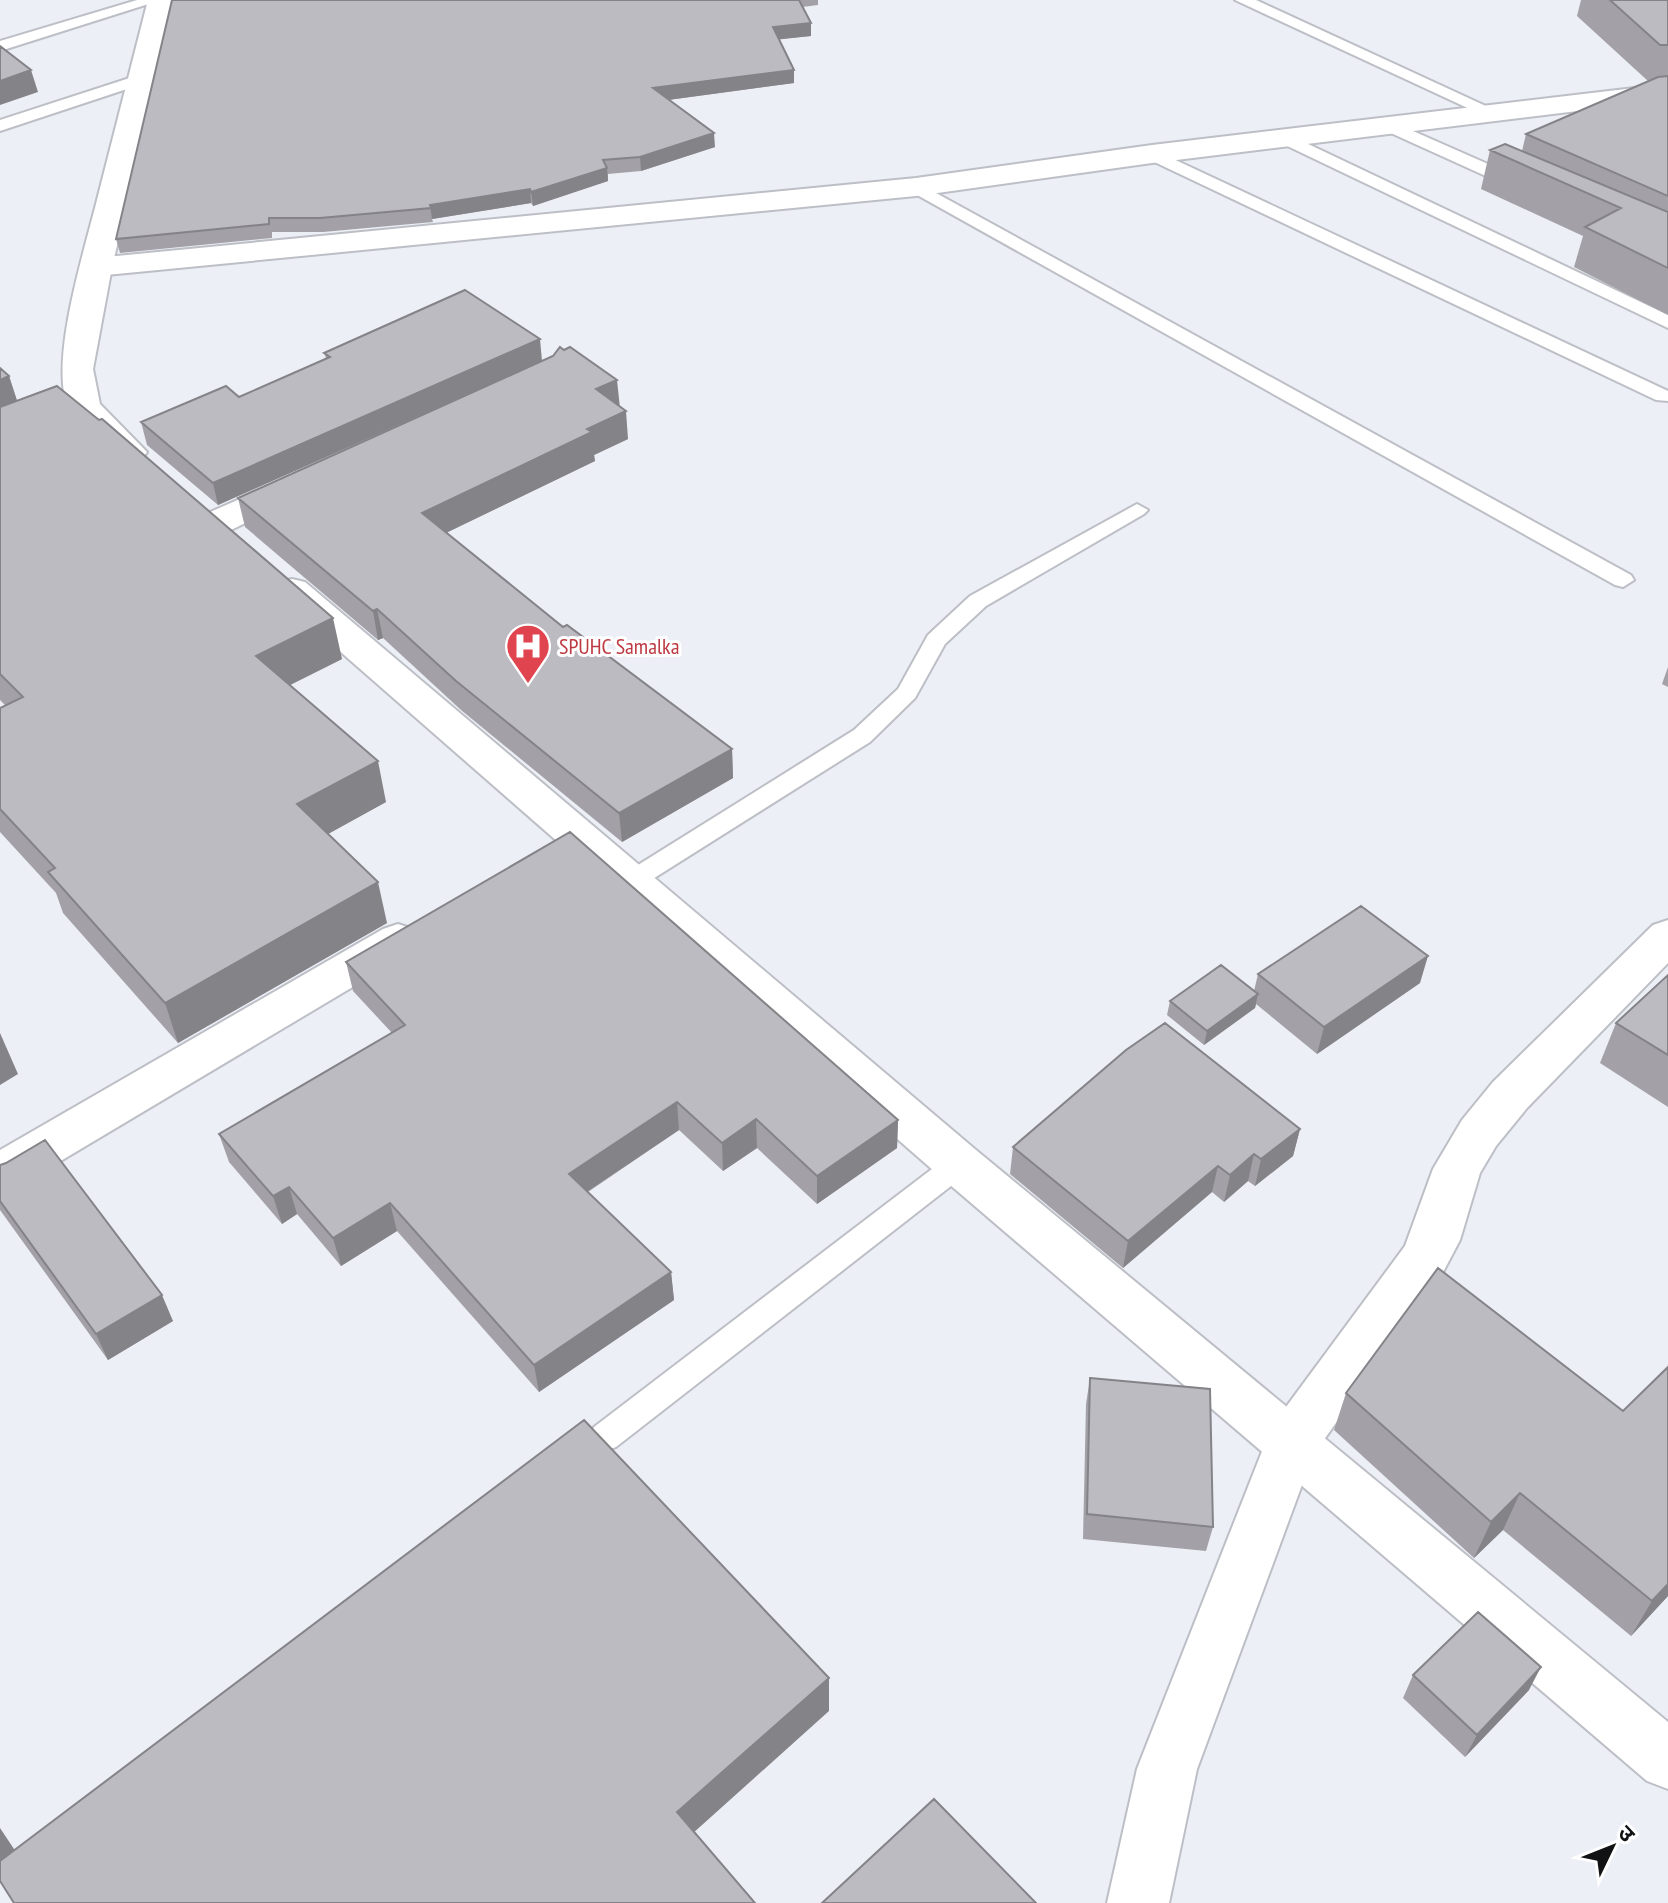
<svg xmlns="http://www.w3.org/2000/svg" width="1668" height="1903" viewBox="0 0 1668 1903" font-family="'PT Sans Narrow','Noto Sans Devanagari',sans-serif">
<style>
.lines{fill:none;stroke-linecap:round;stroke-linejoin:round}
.service-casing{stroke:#bdbfc6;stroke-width:4}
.minor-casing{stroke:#bdbfc6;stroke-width:4}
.tertiary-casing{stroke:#bdbfc6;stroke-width:4}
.service{fill:#fff;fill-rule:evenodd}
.minor{fill:#fff;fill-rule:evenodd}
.tertiary{fill:#fff;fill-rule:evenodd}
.wall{fill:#a3a1a7}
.shaded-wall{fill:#848388}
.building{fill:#bdbbc2;stroke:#848388;stroke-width:2}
.labels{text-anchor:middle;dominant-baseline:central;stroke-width:6;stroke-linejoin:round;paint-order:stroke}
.health-label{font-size:22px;fill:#be3a42;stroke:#fff;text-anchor:start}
</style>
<rect width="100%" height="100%" fill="#edeff7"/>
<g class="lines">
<g class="service-casing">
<path id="service" d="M 137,0 L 161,0 L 0,51 L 0,41 Z
M 1235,0 L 1256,0 L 1501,113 L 1499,117 L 1487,117 Z
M 142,74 L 150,79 L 148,82 L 0,131 L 0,120 Z
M 1388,120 L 1522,179 L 1525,183 L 1522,187 L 1510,187 L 1382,129 L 1380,125 Z
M 1285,133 L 1668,315 L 1668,328 L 1279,142 L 1277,138 Z
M 1152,149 L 1668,391 L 1668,401 L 1656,400 L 1146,158 L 1143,154 Z
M 916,182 L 1631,575 L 1634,580 L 1623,587 L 1615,585 L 910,191 L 910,183 Z
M 1137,504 L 1148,510 L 1144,514 L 986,606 L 945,644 L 915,698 L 870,742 L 640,887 L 622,887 L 618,881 L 622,875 L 854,730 L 898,689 L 928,635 L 970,596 Z
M 959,1153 L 969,1156 L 973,1164 L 969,1172 L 616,1447 L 605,1451 L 594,1447 L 589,1437 L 594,1427 L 949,1156 Z"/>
</g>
<g class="minor-casing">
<path id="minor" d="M 1668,84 L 1668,100 L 1152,163 L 916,196 L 96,276 L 85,274 L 80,267 L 85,260 L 96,258 L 916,178 L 1152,145 Z
M 295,475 L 307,479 L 313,486 L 307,493 L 227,532 L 214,535 L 201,532 L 196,524 L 201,516 Z
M 1668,920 L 1668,963 L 1527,1108 L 1496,1146 L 1480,1173 L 1460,1240 L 1441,1276 L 1313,1455 L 1197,1769 L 1169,1903 L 1107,1903 L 1137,1769 L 1272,1426 L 1405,1246 L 1433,1169 L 1462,1120 L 1493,1082 L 1653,925 Z
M 398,924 L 413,929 L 420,940 L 413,951 L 17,1187 L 0,1192 L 0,1150 L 383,929 Z"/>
</g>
<g class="tertiary-casing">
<path id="tertiary" d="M 148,0 L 174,0 L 112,267 L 93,369 L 100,404 L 147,452 L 142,459 C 122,464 115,457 100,444 C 88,433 70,418 66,402 C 52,352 84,252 97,200 C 114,133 131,67 148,0 Z
M 292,579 L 305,582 L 976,1150 L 1668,1722 L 1668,1789 L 1647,1781 L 942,1178 L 279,598 L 273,590 L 279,582 Z"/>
</g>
<use href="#service" class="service"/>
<use href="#minor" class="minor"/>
<use href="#tertiary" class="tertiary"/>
</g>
<path class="wall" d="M 172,0 L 818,0 L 818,5 L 802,7 L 811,23 L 811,36 L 779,39 L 794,83 L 668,100 L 715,147 L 641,171 L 608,174 L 608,181 L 533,206 L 531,203 L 432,219 L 433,222 L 323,232 L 272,232 L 272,238 L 120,253 L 116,239 Z
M 1581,0 L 1668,0 L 1668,315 L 1574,267 L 1583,236 L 1481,189 L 1490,150 L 1522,151 L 1526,134 L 1648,81 L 1577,16 Z
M 324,353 L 542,361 L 619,406 L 628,439 L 594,455 L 595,461 L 446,533 L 563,627 L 732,749 L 733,778 L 622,842 L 461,710 L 383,638 L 378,640 L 245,527 L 238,498 L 460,398 L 218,505 L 147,445 L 141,422 L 239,397 L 326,358 Z
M 0,368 L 9,376 L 17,401 L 342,659 L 290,685 L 386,802 L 328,834 L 387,923 L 178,1043 L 63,913 L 56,893 L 0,832 L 0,708 L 5,705 L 0,700 Z
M 1668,667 L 1668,687 L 1662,684 Z
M 346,962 L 898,1120 L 897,1148 L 817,1204 L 757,1148 L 723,1171 L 679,1130 L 588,1192 L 671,1272 L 674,1300 L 539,1392 L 397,1231 L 341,1266 L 297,1214 L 282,1224 L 229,1162 L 219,1134 L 392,1033 L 353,991 Z
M 1258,974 L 1420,983 L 1317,1054 L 1256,1004 L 1255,1008 L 1204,1045 L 1167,1015 L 1170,1001 L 1254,991 Z
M 1668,975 L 1668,1107 L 1600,1063 L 1616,1023 Z
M 1300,1129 L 1293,1156 L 1255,1186 L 1248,1181 L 1224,1202 L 1212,1192 L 1123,1268 L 1010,1174 L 1013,1147 Z
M 0,1165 L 173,1321 L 108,1360 L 0,1210 Z
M 1668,1367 L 1668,1596 L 1631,1636 L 1503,1530 L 1474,1558 L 1334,1430 L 1346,1393 L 1623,1411 Z
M 1090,1378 L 1213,1527 L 1206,1551 L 1083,1539 L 1086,1404 Z
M 1413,1675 L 1529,1690 L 1465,1757 L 1403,1698 Z"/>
<path class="shaded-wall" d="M 811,23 L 811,36 L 774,40 L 773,27 Z
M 31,70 L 38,92 L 0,105 L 0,81 Z
M 794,70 L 794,83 L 653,102 L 653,88 Z
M 714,133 L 715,147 L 641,171 L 640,157 Z
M 607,168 L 608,181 L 533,206 L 531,192 Z
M 530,189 L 531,203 L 432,219 L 430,205 Z
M 540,339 L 542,361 L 218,505 L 213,483 Z
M 9,376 L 22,416 L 0,425 L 0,380 Z
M 617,380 L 620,408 L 596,389 Z
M 626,411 L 628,439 L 594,455 L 595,461 L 427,542 L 422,513 L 587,429 Z
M 377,609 L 383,638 L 378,640 L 373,611 Z
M 333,618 L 342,659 L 266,697 L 256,656 Z
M 732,749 L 733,778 L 622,842 L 619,813 Z
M 378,761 L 386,802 L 308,845 L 297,804 Z
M 378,882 L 387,923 L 178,1043 L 165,1003 Z
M 1428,956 L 1420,983 L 1317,1054 L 1324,1027 Z
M 1258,994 L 1255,1008 L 1204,1045 L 1207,1031 Z
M 0,1033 L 18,1074 L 0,1085 Z
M 677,1102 L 679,1130 L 573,1201 L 569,1174 Z
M 756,1119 L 757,1148 L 723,1171 L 722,1143 Z
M 898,1120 L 897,1148 L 817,1204 L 817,1176 Z
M 1300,1129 L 1293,1156 L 1255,1186 L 1261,1159 Z
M 1254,1154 L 1248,1181 L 1224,1202 L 1230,1175 Z
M 1218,1166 L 1212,1192 L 1123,1268 L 1128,1241 Z
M 289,1187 L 297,1214 L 282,1224 L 273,1196 Z
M 390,1203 L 397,1231 L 341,1266 L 333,1238 Z
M 671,1272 L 674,1300 L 539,1392 L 534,1365 Z
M 162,1295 L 173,1321 L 108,1360 L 96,1334 Z
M 1520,1493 L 1503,1530 L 1474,1558 L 1491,1522 Z
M 1668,1584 L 1668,1596 L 1631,1636 L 1652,1601 Z
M 1541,1667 L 1529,1690 L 1465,1757 L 1477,1735 Z
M 829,1678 L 829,1711 L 682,1843 L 677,1812 Z
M 0,1828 L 24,1864 L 0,1883 Z"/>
<path class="building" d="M 172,0 L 799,0 L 811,23 L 773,27 L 794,70 L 653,88 L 714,133 L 640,157 L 603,160 L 607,168 L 531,192 L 530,189 L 430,205 L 431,208 L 320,218 L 269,218 L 269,224 L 116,239 Z
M 1610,0 L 1668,0 L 1668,45 L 1660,45 Z
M 0,46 L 31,70 L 0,81 Z
M 1668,76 L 1668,196 L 1526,134 L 1658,77 Z
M 1505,144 L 1668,212 L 1668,268 L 1585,227 L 1621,208 L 1490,150 Z
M 465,290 L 540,339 L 213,483 L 141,422 L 226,386 L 239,397 L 330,357 L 324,353 Z
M 560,347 L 564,350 L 570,347 L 617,380 L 596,389 L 626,411 L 587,429 L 592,432 L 422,513 L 563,627 L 567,625 L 732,749 L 619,813 L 456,681 L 377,609 L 373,611 L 238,498 L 553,356 Z
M 0,368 L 9,376 L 0,380 Z
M 57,386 L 99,420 L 102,419 L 333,618 L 256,656 L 378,761 L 297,804 L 378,882 L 165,1003 L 48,872 L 55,868 L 0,809 L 0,708 L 23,697 L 0,674 L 0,407 Z
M 570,832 L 898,1120 L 817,1176 L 756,1119 L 722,1143 L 677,1102 L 569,1174 L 671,1272 L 534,1365 L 390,1203 L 333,1238 L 289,1187 L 273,1196 L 219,1134 L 405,1025 L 346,962 Z
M 1361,906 L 1428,956 L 1324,1027 L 1258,974 Z
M 1221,965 L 1258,994 L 1207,1031 L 1170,1001 Z
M 1668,975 L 1668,1055 L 1616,1023 Z
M 1165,1023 L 1300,1129 L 1261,1159 L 1254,1154 L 1230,1175 L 1218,1166 L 1128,1241 L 1013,1147 L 1126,1050 Z
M 45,1140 L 162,1295 L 96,1334 L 0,1201 L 0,1165 L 6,1163 Z
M 1438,1268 L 1623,1411 L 1668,1367 L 1668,1584 L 1652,1601 L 1520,1493 L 1491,1522 L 1346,1393 Z
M 1090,1378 L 1210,1389 L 1213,1527 L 1087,1514 Z
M 584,1420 L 829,1678 L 677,1812 L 755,1903 L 14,1903 L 0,1881 L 0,1861 Z
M 1478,1612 L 1541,1667 L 1477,1735 L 1413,1675 Z
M 934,1799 L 1036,1903 L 822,1903 Z"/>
<defs>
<g id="hospital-pin" transform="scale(2.3)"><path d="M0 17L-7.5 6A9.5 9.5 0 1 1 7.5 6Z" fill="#e0444e" stroke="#fff"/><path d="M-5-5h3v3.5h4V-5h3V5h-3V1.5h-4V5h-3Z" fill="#fff"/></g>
</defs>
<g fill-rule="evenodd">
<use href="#hospital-pin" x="528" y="646"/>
</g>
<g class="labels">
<g class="health-label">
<text x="559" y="646">SPUHC Samalka</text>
</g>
</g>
<g transform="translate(1612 1847) rotate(47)" stroke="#ffffff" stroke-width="6" paint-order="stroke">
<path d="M0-6L14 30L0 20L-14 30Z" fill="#111214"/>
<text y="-12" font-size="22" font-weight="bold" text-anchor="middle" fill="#111214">उ</text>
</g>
</svg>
